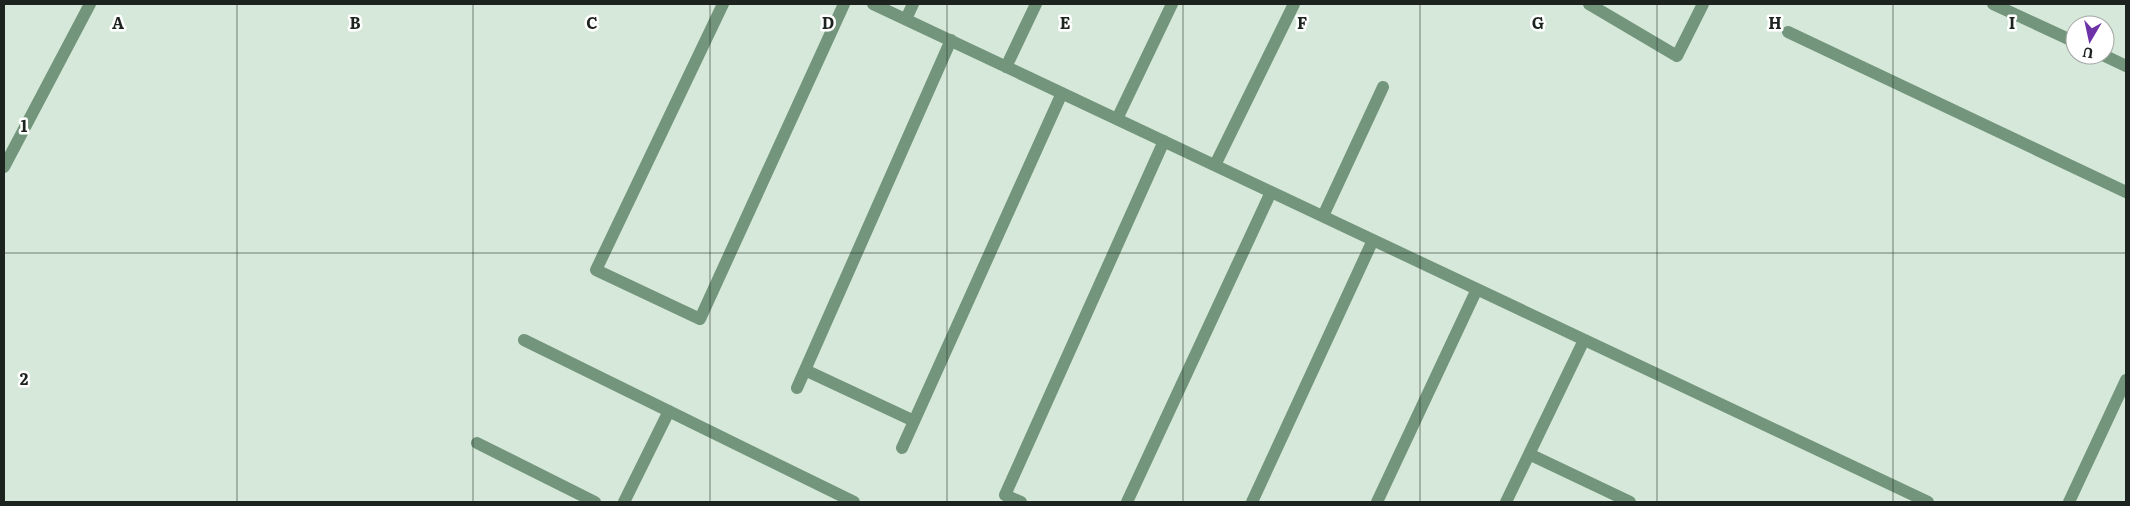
<svg xmlns="http://www.w3.org/2000/svg" width="2130" height="506" viewBox="0 0 2130 506" font-family="Literata,serif">
<style>
.lines{fill:none;stroke-linecap:round;stroke-linejoin:round}
.minor{stroke:#73957c;stroke-width:12}
.grid{fill:none;stroke:#1d241f;stroke-width:1;stroke-opacity:0.55}
.grid-label{font-size:16px;text-anchor:middle;font-weight:bold;fill:#1d241f;stroke:#fff;stroke-width:5;stroke-linejoin:round;paint-order:stroke}
</style>
<rect width="100%" height="100%" fill="#d5e8d9"/>
<g class="lines">
<path class="minor" d="M 723,4 L 596,270 L 700,319 L 844,4
M 873,4 L 1928,502
M 1589,4 L 1677,56 L 1703,4
M 1993,4 L 2075,42
M 906,19 L 913,4
M 1788,32 L 2126,192
M 2103,55 L 2126,66
M 1006,67 L 1036,4
M 1117,119 L 1172,4
M 1215,165 L 1294,4
M 4,167 L 90,4
M 1323,216 L 1383,87
M 524,340 L 854,502
M 805,370 L 914,421
M 797,388 L 951,40
M 477,443 L 595,502
M 902,448 L 1062,93
M 1529,454 L 1630,502
M 624,502 L 669,411
M 1021,502 L 1005,495 L 1164,141
M 1127,502 L 1271,192
M 1252,502 L 1373,240
M 1377,502 L 1477,289
M 1506,502 L 1584,340
M 2069,502 L 2126,380"/>
</g>
<path class="grid" d="M 237,4 L 237,502M 473,4 L 473,502M 710,4 L 710,502M 947,4 L 947,502M 1183,4 L 1183,502M 1420,4 L 1420,502M 1657,4 L 1657,502M 1893,4 L 1893,502M 4,253 L 2126,253"/>
<g class="grid-label">
<text x="118" y="29">A</text>
<text x="355" y="29">B</text>
<text x="592" y="29">C</text>
<text x="828" y="29">D</text>
<text x="1065" y="29">E</text>
<text x="1302" y="29">F</text>
<text x="1538" y="29">G</text>
<text x="1775" y="29">H</text>
<text x="2012" y="29">I</text>
<text x="24" y="132">1</text>
<text x="24" y="385">2</text>
</g>
<rect width="2130" height="506" fill="none" stroke="#1d241f" stroke-width="10"/>
<g transform="translate(2090 40) rotate(189)"><circle r="24" fill="#ffffff" stroke="#a5a7a5"/>
<path d="M0-4L9 19L0 12L-9 19Z" fill="#6e32a8"/>
<text y="-8" font-size="14" font-weight="bold" text-anchor="middle" fill="#1d241f">U</text>
</g>
</svg>
